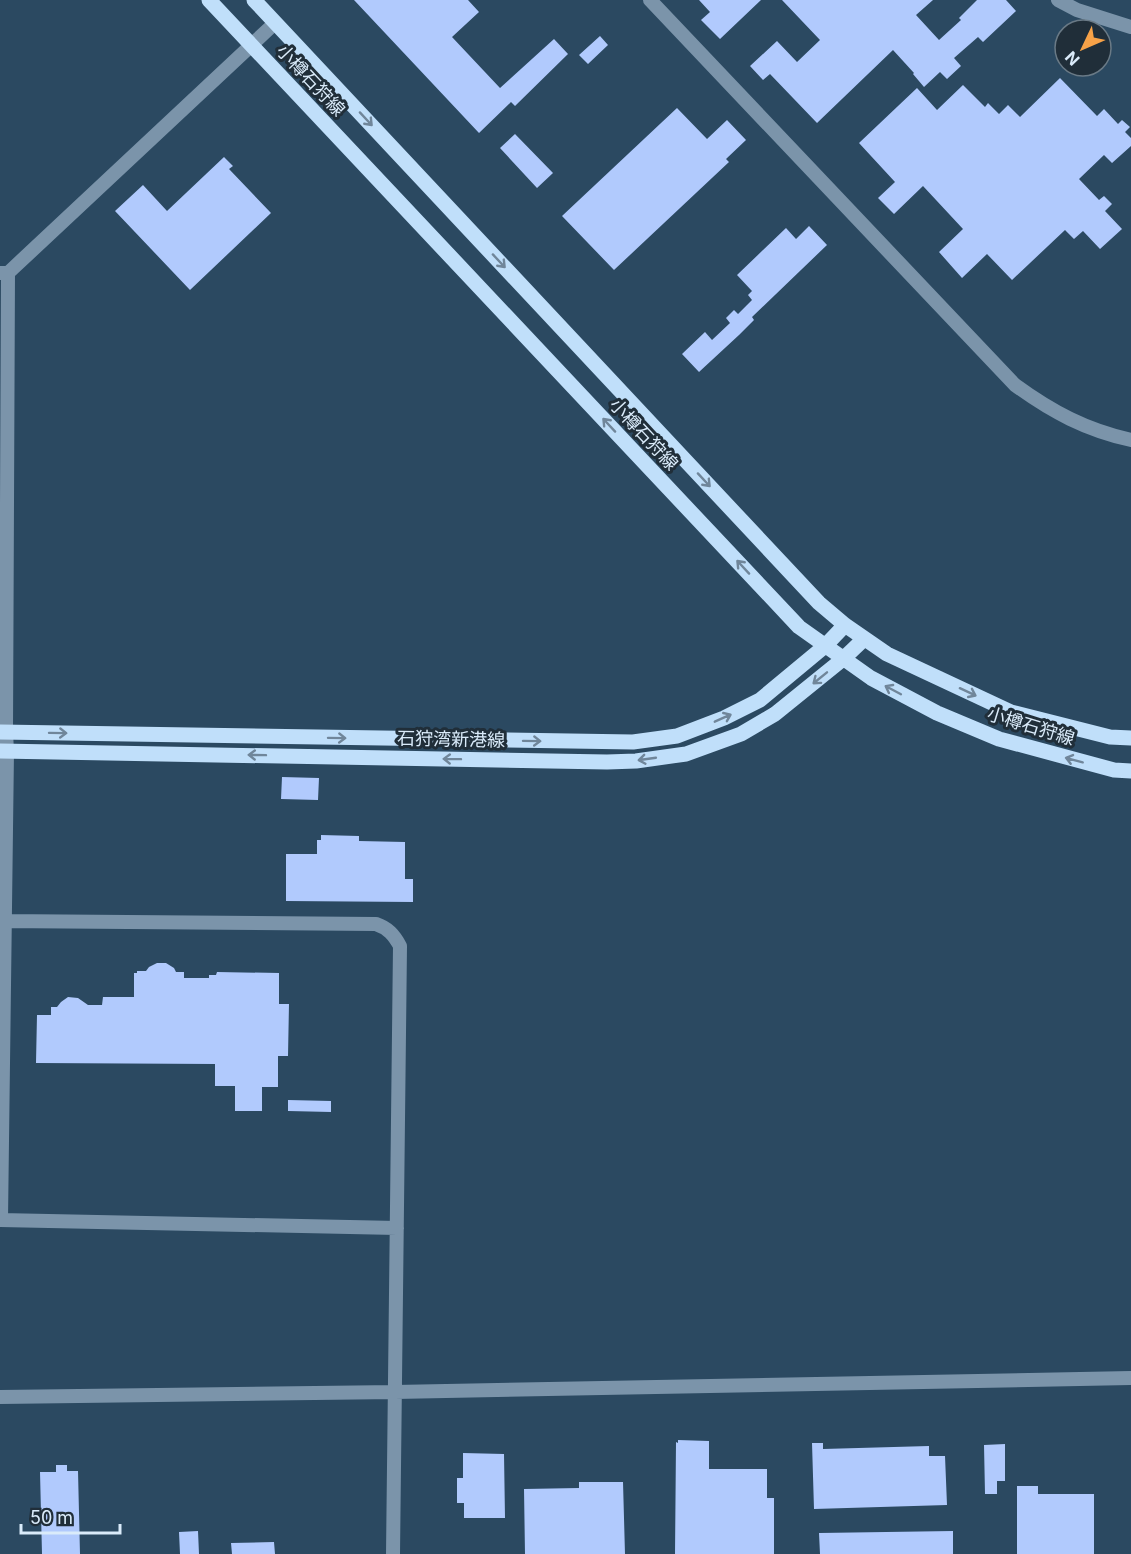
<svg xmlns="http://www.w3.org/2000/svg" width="1131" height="1554" viewBox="0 0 1131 1554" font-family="Inter,'Noto Sans JP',sans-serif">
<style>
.building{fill:#b1cafd}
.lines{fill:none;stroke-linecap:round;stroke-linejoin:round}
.minor{stroke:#7b94aa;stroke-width:14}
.major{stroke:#c0dffa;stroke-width:15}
.oneway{stroke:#70869a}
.labels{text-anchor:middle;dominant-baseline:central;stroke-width:6;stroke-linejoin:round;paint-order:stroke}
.street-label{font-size:18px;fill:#daebfa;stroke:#202e39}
</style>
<rect width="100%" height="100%" fill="#2b4961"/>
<path class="building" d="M 354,0 L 468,0 L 479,12 L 452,37 L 500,88 L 554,39 L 568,54 L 515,106 L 511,102 L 479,133 Z
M 699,0 L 761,0 L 720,39 L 701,20 L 710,12 Z
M 782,0 L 933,0 L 916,15 L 939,40 L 961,20 L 959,18 L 977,0 L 1006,0 L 1016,11 L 983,42 L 978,37 L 954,58 L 961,66 L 947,79 L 940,72 L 924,87 L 913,74 L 914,73 L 893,50 L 817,123 L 770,74 L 763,80 L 750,66 L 777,41 L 797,62 L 820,40 Z
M 600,36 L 608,45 L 588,64 L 579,55 Z
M 1060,78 L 1097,116 L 1104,109 L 1118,124 L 1122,120 L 1130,127 L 1125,132 L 1131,138 L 1131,146 L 1112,163 L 1104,155 L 1079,179 L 1099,200 L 1104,196 L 1112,204 L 1105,211 L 1122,229 L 1100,249 L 1083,231 L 1074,239 L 1065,230 L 1012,280 L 987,254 L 962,278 L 939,252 L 963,229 L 923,186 L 894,214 L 878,198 L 895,182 L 859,143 L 917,88 L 937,110 L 963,85 L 985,107 L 988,103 L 999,114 L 1008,105 L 1020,117 Z
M 677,108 L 707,139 L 727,120 L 746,140 L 726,159 L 729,162 L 614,270 L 562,216 Z
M 515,134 L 553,173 L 537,188 L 500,148 Z
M 224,157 L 233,166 L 229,169 L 271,213 L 190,290 L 115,211 L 143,185 L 167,211 Z
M 809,226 L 827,245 L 752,317 L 754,320 L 739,335 L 699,372 L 682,354 L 705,332 L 712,340 L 730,323 L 726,318 L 734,310 L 738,314 L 752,300 L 748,295 L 752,291 L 737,275 L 786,228 L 796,239 Z
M 282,777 L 319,778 L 318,800 L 281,799 Z
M 321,835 L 359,836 L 359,841 L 405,842 L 405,879 L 413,879 L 413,902 L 286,901 L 286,854 L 317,854 L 317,840 L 321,840 Z
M 157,963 L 166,963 L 174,968 L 176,972 L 184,972 L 184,978 L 209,978 L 209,975 L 216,975 L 217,972 L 279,973 L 279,1004 L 289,1004 L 288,1056 L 278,1056 L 278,1087 L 262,1087 L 262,1111 L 235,1111 L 235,1086 L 215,1086 L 215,1064 L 36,1063 L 37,1015 L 51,1015 L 51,1007 L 57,1007 L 61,1002 L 68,997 L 78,998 L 88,1005 L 102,1005 L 103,997 L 134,997 L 134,973 L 137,973 L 137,971 L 146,971 L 149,967 Z
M 288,1100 L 331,1101 L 331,1112 L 288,1111 Z
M 678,1440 L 709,1441 L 709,1469 L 767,1469 L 767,1498 L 774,1498 L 774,1554 L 675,1554 L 676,1442 L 678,1443 Z
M 812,1443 L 823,1443 L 823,1449 L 929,1446 L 929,1456 L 945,1456 L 947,1505 L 814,1509 Z
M 1005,1444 L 1005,1481 L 997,1481 L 997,1494 L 985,1494 L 984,1445 Z
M 463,1453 L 504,1454 L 505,1518 L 464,1518 L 464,1503 L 457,1503 L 457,1478 L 463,1478 Z
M 56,1465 L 67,1465 L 67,1471 L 78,1471 L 80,1554 L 42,1554 L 40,1472 L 56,1472 Z
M 579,1482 L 623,1482 L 625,1554 L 525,1554 L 524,1489 L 579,1488 Z
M 1017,1486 L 1038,1486 L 1038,1494 L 1094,1494 L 1094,1554 L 1017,1554 Z
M 198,1531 L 199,1554 L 180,1554 L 179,1532 Z
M 953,1531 L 953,1554 L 820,1554 L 819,1533 Z
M 274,1542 L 275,1554 L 232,1554 L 231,1543 Z"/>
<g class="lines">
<path class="minor" d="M 650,0 L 1015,385 C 1052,412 1086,430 1131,440
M 1058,0 L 1077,10 L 1131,27
M 1,273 L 8,273 L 275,23
M 0,921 L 376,924 C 388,928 394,935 400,946 L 393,1554
M 0,1220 L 397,1228
M 1,1220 L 7,751 L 6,732 L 8,273
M 0,1397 L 395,1392 L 1131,1378"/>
<path class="major" d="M 209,0 L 799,627 L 871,678 L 937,713 L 999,739 L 1114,770 L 1131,771
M 254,0 L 819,603 L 845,625 L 887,654 L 1011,712 L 1110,737 L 1131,738
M 0,732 L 633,742 L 677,736 L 724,718 L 760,700 L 825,646 L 845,625
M 0,751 L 607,762 L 636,761 L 686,754 L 741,734 L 775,714 L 843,659 L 864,639"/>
</g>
<defs><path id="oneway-shaft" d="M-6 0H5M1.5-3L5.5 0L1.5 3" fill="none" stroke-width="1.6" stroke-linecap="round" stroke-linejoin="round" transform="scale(1.5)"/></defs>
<g class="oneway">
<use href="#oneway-shaft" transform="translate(366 119) rotate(47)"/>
<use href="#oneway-shaft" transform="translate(499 261) rotate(47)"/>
<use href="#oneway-shaft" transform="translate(609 425) rotate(-133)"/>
<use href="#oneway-shaft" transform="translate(704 480) rotate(47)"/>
<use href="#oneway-shaft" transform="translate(743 567) rotate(-133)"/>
<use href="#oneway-shaft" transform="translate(820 678) rotate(141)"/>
<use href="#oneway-shaft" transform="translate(893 690) rotate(-152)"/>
<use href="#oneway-shaft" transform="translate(968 692) rotate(25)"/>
<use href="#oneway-shaft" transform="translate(723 718) rotate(-24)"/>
<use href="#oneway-shaft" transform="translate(58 733) rotate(1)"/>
<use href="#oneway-shaft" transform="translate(337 738) rotate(1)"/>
<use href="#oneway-shaft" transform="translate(532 741) rotate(1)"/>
<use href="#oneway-shaft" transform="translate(257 755) rotate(-179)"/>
<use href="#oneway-shaft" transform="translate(452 759) rotate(-179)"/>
<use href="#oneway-shaft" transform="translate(647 759) rotate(172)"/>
<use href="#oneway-shaft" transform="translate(1074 760) rotate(-165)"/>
</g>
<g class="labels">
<g class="street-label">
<text transform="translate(311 80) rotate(47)">小樽石狩線</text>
<text transform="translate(644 434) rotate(47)">小樽石狩線</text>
<text transform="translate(1031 726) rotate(17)">小樽石狩線</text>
<text transform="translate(451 739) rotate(1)">石狩湾新港線</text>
</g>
</g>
<g transform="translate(1083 48) rotate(226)"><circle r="28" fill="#202e39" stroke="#6a7a86" stroke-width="1.5"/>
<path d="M0-4.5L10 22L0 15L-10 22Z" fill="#f7a248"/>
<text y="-9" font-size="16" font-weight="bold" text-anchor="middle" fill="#daebfa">N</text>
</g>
<path d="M21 1524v9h99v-9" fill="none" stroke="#daebfa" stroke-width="3"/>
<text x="30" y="1524" font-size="18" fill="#daebfa" stroke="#202e39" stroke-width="4.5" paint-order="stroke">50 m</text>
</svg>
